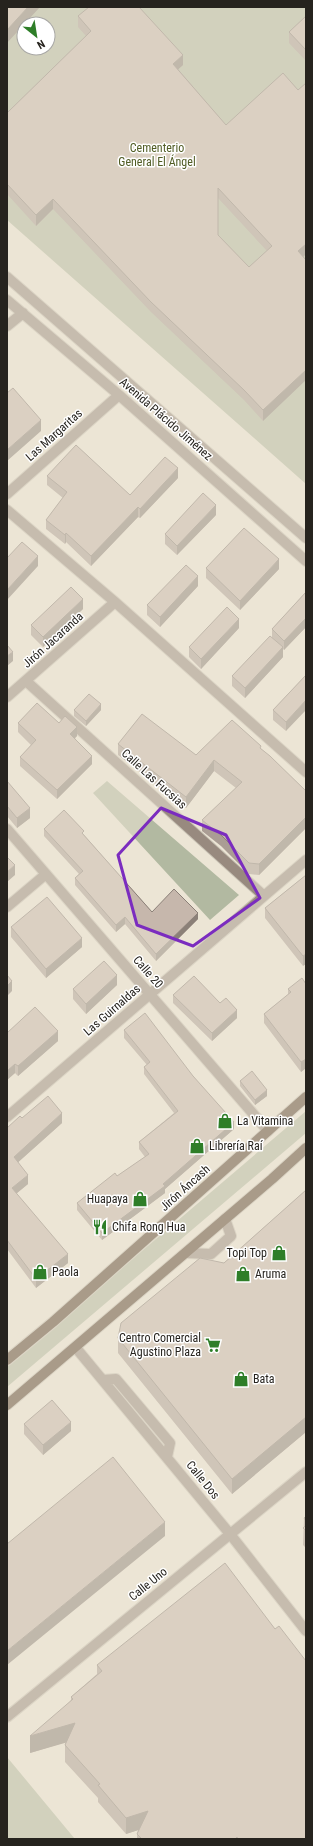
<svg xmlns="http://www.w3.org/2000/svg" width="313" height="1846" viewBox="0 0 313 1846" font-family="'Roboto Condensed',sans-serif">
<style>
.green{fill:#b2b9a1;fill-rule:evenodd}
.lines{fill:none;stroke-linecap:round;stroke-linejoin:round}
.minor-casing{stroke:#c8c2b4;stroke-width:12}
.major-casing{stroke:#c8c2b4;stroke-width:12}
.minor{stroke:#988a7f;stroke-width:10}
.major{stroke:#57412e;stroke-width:10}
.wall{fill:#aa9d94;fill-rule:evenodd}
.shaded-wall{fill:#8b8078}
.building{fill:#c6b7ac;stroke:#8b8078;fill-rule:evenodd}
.marked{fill:none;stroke:#7b2cbf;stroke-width:3;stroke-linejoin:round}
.labels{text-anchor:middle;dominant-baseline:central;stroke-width:3;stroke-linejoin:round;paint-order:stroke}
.park-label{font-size:12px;fill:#505c24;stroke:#fff}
.street-label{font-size:12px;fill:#26231e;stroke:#fff}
.poi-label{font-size:12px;fill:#26231e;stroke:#fff;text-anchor:start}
</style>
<rect width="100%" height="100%" fill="#ece5d5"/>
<path class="green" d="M 7,7 L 306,7 L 306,484 L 7,220 ZM 24,24 L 48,24 L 48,48 L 24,48 Z
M 107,781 L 239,895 L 210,920 L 93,793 Z
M 306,1111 L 306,1133 L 7,1387 L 7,1366 Z
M 7,1757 L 75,1839 L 7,1839 Z"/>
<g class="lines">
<g class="minor-casing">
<path id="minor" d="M 7,277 L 306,538
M 7,300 L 119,395 L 306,561
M 7,326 L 23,313
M 7,494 L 119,395
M 7,510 L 115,602 L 306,772
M 26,681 L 264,896
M 7,697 L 115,602
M 7,829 L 268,1131
M 7,907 L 46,874
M 7,1117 L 306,860
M 186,1253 L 211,1254 L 231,1236 L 225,1219
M 76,1348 L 230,1534 L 306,1631
M 103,1380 L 116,1379 L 170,1443 L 167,1457
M 7,1717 L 306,1472"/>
</g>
<g class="major-casing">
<path id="major" d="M 7,1360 L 53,1322 L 306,1097
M 7,1405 L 272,1179 L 306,1148"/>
</g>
<use href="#minor" class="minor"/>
<use href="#major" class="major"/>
</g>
<path class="wall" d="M 78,16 L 183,65 L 178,69 L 226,125 L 298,90 L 306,83 L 306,254 L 303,257 L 263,421 L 244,400 L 151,312 L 53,209 L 36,226 L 7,194 L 7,113 L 86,36 L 78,27 ZM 218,198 L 267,251 L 249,267 L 218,235 Z
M 306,16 L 306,61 L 289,43 L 289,32 Z
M 47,476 L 130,495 L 178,478 L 140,518 L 138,517 L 91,566 L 66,542 L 65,544 L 46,529 L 46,520 L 63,498 L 47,485 Z
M 216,515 L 177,555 L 165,544 L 165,534 Z
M 206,568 L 279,569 L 240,610 L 206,578 Z
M 198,586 L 160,627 L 147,615 L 147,605 Z
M 306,592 L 306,627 L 284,650 L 283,649 L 283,657 L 245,698 L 232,686 L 232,676 L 272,637 L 272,629 Z
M 83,609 L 43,647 L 31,635 L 31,625 Z
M 239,628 L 201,669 L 189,657 L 189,647 Z
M 306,675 L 286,731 L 273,720 L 273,710 Z
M 74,710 L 101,710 L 86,726 L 74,716 Z
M 18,723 L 59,723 L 77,736 L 75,738 L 92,764 L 57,799 L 20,766 L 20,757 L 31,745 L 18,732 Z
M 118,744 L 196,755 L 261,749 L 306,791 L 306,828 L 259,875 L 249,874 L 221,846 L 202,831 L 202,820 L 236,788 L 214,771 L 186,808 L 118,755 Z
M 7,781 L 30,818 L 17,828 L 7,816 Z
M 44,829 L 84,835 L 152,912 L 198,919 L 156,961 L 125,924 L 116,932 L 75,885 L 75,878 L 79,874 L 44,836 Z
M 306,875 L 303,966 L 265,918 L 265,908 Z
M 11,927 L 82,947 L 46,978 L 11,937 Z
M 306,984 L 306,1068 L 301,1072 L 264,1023 L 264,1014 L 288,995 L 288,989 Z
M 117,985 L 86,1014 L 73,999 L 73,989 Z
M 173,995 L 220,1003 L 237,1018 L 212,1041 L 173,1003 Z
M 124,1030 L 234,1129 L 165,1189 L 165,1193 L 102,1240 L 77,1210 L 77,1203 L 117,1176 L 145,1157 L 139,1149 L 139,1142 L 174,1113 L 144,1074 L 144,1067 L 147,1065 L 124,1038 Z
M 7,1033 L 58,1041 L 18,1076 L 15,1073 L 7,1080 Z
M 240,1081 L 267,1096 L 255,1105 L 240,1086 Z
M 22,1118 L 62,1123 L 18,1162 L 28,1184 L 16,1194 L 68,1263 L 36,1288 L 7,1249 L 7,1128 Z
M 306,1190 L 306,1432 L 232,1494 L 118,1353 L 118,1338 L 224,1263 Z
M 24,1424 L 71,1431 L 43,1455 L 24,1434 Z
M 306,1516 L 306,1548 L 303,1545 L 304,1518 Z
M 97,1665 L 306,1839 L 137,1839 L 137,1834 L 138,1830 L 126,1834 L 98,1802 L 98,1798 L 65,1762 L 65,1745 L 66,1742 L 30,1753 L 71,1700 L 71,1697 L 97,1674 Z"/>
<path class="shaded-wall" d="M 28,7 L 40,7 L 7,43 L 7,30 Z
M 183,55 L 183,65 L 173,74 L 173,64 Z
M 53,199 L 53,209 L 36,226 L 36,215 Z
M 306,244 L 306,254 L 298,262 L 298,251 Z
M 306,370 L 306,380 L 263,421 L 263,410 Z
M 41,420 L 41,431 L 7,461 L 7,450 Z
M 178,468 L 178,478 L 140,518 L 140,509 Z
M 216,505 L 216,515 L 177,555 L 177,546 Z
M 138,507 L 138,517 L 91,566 L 91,556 Z
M 66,533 L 66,542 L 65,544 L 65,535 Z
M 38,556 L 38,566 L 7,600 L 7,590 Z
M 279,559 L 279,569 L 240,610 L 240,601 Z
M 198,576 L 198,586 L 160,627 L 160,617 Z
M 83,599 L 83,609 L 43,647 L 43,637 Z
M 306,618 L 306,627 L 284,650 L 284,641 Z
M 239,619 L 239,628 L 201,669 L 201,659 Z
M 283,647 L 283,657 L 245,698 L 245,688 Z
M 13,652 L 13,661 L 7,666 L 7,656 Z
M 306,700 L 306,710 L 286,731 L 286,722 Z
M 101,704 L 101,710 L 86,726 L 86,721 Z
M 77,727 L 77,736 L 70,743 L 70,734 Z
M 92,756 L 92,764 L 57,799 L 57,790 Z
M 214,760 L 214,771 L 186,808 L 186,797 Z
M 30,808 L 30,818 L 17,828 L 17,818 Z
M 306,817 L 306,828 L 259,875 L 259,864 Z
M 15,865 L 15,875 L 7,882 L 7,872 Z
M 198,913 L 198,919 L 156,961 L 156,954 Z
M 125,917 L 125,924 L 116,932 L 116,925 Z
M 82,938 L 82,947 L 46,978 L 46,969 Z
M 306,954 L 306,964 L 303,966 L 303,956 Z
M 117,975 L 117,985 L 86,1014 L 86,1004 Z
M 12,981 L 12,991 L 7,996 L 7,986 Z
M 237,1010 L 237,1018 L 212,1041 L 212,1033 Z
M 58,1031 L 58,1041 L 18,1076 L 18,1066 Z
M 306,1059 L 306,1068 L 301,1072 L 301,1062 Z
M 15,1064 L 15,1073 L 7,1080 L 7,1071 Z
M 267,1090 L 267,1096 L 255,1105 L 255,1100 Z
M 62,1113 L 62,1123 L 14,1166 L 14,1157 Z
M 234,1122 L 234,1129 L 165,1189 L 165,1193 L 102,1240 L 102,1233 L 163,1184 Z
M 28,1175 L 28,1184 L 12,1197 L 12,1188 Z
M 68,1254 L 68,1263 L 36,1288 L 36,1279 Z
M 306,1417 L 306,1432 L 232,1494 L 232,1479 Z
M 71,1422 L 71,1431 L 43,1455 L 43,1445 Z
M 165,1522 L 165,1536 L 7,1665 L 7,1651 Z
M 75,1723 L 75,1740 L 30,1753 L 30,1736 Z
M 148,1811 L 148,1827 L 126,1834 L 126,1818 Z"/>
<path class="building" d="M 8,7 L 28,7 L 7,30 L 7,8 Z
M 89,7 L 139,7 L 183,55 L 173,64 L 226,125 L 283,73 L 298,90 L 306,83 L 306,244 L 298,251 L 306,260 L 306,370 L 263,410 L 244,390 L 151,302 L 53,199 L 36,215 L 7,184 L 7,113 L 91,31 L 78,16 ZM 218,188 L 272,246 L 249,267 L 218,235 Z
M 306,16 L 306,50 L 289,32 Z
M 13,388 L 41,420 L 7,450 L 7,393 Z
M 76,445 L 130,495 L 165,457 L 178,468 L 140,509 L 138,507 L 91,556 L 66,533 L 65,535 L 46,520 L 67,492 L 47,476 Z
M 203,493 L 216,505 L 177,546 L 165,534 Z
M 244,528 L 279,559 L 240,601 L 206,568 Z
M 22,542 L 38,556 L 7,590 L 7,558 Z
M 186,565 L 198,576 L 160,617 L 147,605 Z
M 71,587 L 83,599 L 43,637 L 31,625 Z
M 306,592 L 306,618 L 284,641 L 272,629 Z
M 227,607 L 239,619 L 201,659 L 189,647 Z
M 270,636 L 283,647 L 245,688 L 232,676 Z
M 7,645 L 13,652 L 7,656 Z
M 306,675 L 306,700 L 286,722 L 273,710 Z
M 89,694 L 101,704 L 86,721 L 74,710 Z
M 37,703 L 59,723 L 65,716 L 77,727 L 70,734 L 92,756 L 57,790 L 20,757 L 36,740 L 18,723 Z
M 142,714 L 196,755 L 232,720 L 261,746 L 260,748 L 270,756 L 306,791 L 306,817 L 259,864 L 249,863 L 221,835 L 202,820 L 242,782 L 214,760 L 186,797 L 118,744 Z
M 7,781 L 30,808 L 17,818 L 7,806 Z
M 64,810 L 84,831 L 82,833 L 152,912 L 174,889 L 198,913 L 156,954 L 125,917 L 116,925 L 75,878 L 83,871 L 44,829 Z
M 7,857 L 15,865 L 7,872 Z
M 306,875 L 306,954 L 303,956 L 265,908 Z
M 47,897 L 82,938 L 46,969 L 11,927 Z
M 104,961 L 117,975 L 86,1004 L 73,989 Z
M 7,975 L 12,981 L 7,986 Z
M 194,976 L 220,1003 L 226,998 L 237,1010 L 212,1033 L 173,995 Z
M 302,978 L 306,984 L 306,1059 L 301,1062 L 264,1014 L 291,992 L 288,989 Z
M 35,1007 L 58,1031 L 18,1066 L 15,1064 L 7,1071 L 7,1033 Z
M 145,1013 L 193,1076 L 234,1122 L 163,1184 L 165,1186 L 102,1233 L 77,1203 L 115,1173 L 117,1176 L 149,1154 L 139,1142 L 178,1111 L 144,1067 L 150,1062 L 124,1030 Z
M 252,1071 L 267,1090 L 255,1100 L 240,1081 Z
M 48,1096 L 62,1113 L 14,1157 L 28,1175 L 12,1188 L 68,1254 L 36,1279 L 7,1240 L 7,1128 L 20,1116 L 22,1118 Z
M 306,1190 L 306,1417 L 232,1479 L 118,1338 L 121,1323 L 200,1258 L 224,1263 Z
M 52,1400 L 71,1422 L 43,1445 L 24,1424 Z
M 113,1457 L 165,1522 L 7,1651 L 7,1544 Z
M 306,1516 L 306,1521 L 304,1518 Z
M 306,1525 L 306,1531 L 303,1528 Z
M 225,1563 L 275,1629 L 279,1626 L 306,1661 L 306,1839 L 238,1839 L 237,1837 L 235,1839 L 142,1839 L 137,1834 L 148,1811 L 126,1818 L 98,1785 L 100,1784 L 65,1745 L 75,1723 L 30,1736 L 73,1699 L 71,1697 L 102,1671 L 97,1665 Z"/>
<path d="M0 0H313V1846H0ZM 161,808 L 226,835 L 260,898 L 193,946 L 137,925 L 118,855 Z" fill="#ece5d5" fill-opacity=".55" fill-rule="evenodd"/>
<path class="marked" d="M 161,808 L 226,835 L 260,898 L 193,946 L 137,925 L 118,855 Z"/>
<defs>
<g id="shop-bare" transform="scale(1.2)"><path d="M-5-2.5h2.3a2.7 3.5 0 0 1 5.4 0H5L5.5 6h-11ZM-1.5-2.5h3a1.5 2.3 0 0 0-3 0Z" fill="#2e7e28" stroke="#fff" stroke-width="2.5" paint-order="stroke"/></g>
<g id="restaurant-bare" transform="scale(1.2)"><path d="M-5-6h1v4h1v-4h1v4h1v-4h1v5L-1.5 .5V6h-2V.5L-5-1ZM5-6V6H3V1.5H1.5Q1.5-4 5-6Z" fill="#2e7e28" stroke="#fff" stroke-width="2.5" paint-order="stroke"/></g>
<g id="supermarket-bare" transform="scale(1.2)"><path d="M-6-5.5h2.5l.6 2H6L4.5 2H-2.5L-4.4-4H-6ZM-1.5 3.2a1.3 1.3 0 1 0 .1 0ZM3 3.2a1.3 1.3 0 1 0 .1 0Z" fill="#2e7e28" stroke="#fff" stroke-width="2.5" paint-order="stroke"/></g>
</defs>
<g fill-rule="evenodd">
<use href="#shop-bare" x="225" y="1121"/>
<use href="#shop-bare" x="197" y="1146"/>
<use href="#shop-bare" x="140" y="1199"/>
<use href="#restaurant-bare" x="100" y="1227"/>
<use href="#shop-bare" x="279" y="1253"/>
<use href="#shop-bare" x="40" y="1272"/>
<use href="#shop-bare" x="243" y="1274"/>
<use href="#supermarket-bare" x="213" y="1345"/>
<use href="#shop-bare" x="241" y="1379"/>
</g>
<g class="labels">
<g class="park-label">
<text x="157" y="148">Cementerio<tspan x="157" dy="14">General El Ángel</tspan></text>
</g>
<g class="street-label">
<text transform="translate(166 419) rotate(41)">Avenida Plácido Jiménez</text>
<text transform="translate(54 435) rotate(-42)">Las Margaritas</text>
<text transform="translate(53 640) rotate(-42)">Jirón Jacaranda</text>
<text transform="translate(154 779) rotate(42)">Calle Las Fucsias</text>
<text transform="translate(148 972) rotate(49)">Calle 20</text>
<text transform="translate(112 1010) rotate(-41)">Las Guirnaldas</text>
<text transform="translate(185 1188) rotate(-42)">Jirón Áncash</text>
<text transform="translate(203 1480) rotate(51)">Calle Dos</text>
<text transform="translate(148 1584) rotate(-39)">Calle Uno</text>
</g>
<g class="poi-label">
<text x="237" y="1121">La Vitamina</text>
<text x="209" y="1146">Librería Raí</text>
<text x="128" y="1199" text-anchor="end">Huapaya</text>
<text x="112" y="1227">Chifa Rong Hua</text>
<text x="267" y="1253" text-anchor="end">Topi Top</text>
<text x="52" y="1272">Paola</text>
<text x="255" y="1274">Aruma</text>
<text x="201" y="1338" text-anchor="end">Centro Comercial<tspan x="201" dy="14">Agustino Plaza</tspan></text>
<text x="253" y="1379">Bata</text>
</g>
</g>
<rect width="313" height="1846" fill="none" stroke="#26231e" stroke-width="16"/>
<g transform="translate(36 36) rotate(150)"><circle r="19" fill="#ffffff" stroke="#a8a7a5"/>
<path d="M0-3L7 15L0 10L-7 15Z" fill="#2e7e28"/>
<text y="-6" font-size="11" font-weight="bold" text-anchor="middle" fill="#26231e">N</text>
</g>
</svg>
